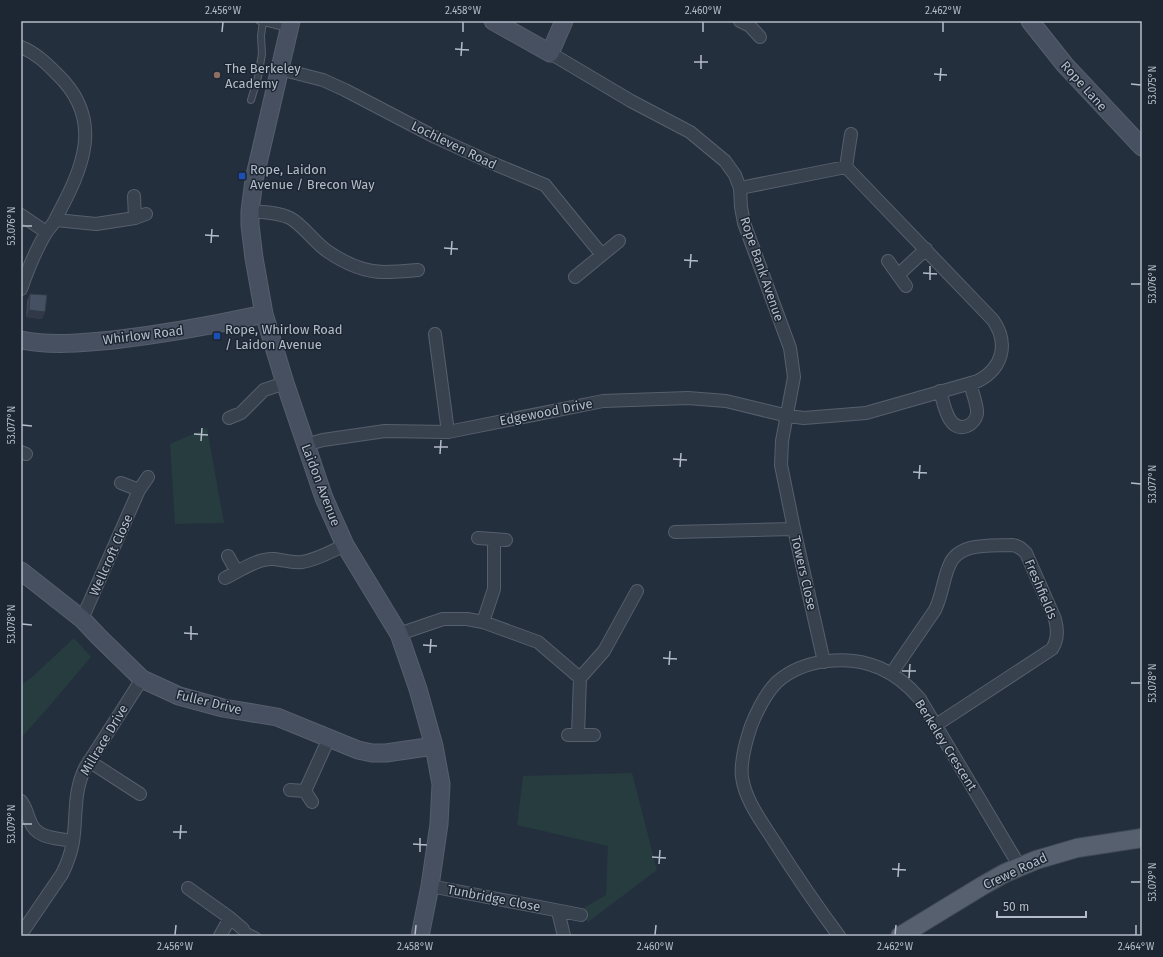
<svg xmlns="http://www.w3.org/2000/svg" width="1163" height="957" viewBox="0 0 1163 957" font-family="'Fira Sans',sans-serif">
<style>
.green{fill:#263c3f}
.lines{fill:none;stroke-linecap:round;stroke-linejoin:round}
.lane-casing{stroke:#565f6c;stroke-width:8}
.street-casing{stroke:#565f6c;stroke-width:14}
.secondary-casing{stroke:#565f6c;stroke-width:19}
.primary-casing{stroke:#414a57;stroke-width:20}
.lane{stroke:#38414e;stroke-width:6}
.street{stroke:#38414e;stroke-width:12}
.secondary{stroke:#465061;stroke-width:17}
.primary{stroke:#56606e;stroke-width:18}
.wall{fill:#3b4654}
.shaded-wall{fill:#303945}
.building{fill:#455162;stroke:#303945}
.ticks{fill:none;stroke:#b4bcc9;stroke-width:1.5}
.education-dot{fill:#8d6e63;stroke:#1d2633;stroke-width:1.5}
.transit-dot{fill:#1a4fb4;stroke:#1d2633;stroke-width:1.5}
.labels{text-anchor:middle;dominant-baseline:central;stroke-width:3;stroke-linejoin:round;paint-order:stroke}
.poi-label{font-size:13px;fill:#b4bcc9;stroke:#1d2633;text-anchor:start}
.street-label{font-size:13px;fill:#b4bcc9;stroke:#1d2633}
.neatline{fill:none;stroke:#b4bcc9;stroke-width:1.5}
.ticks-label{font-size:10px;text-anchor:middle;fill:#b4bcc9}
</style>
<rect width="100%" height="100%" fill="#242f3e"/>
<path class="green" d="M 207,428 L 224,523 L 175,524 L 170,444 Z
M 74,638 L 91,657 L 45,711 L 21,738 L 21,685 L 32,677 Z
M 632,773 L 657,870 L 588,922 L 580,910 L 606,895 L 608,846 L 517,825 L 523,776 Z"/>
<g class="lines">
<g class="lane-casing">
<path id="lane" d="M 260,21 L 288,28
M 251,100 L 258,77 L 262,54 L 261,36 L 263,21
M 243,929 L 257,936"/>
</g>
<g class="street-casing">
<path id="street" d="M 740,21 L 750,26 L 760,37
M 21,47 C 36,53 46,63 57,74 C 105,120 83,168 56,218 C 54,224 49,228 46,233 C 35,251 28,269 21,289
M 550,53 L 631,101 L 690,132 L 725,161 L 735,175 L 740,188 L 741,207 L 744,223 L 790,348 L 794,377 L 782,441 L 781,465 L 794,529 L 824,662
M 280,69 L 323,80 L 345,90 L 435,137 L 492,163 L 545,185 L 602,255
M 846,167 L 851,134
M 134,196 L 135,218
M 250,211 C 263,212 278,212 290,218 C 303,225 314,242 327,251 C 343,262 364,272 384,272 C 395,272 407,271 418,270
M 21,215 L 46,232
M 56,220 L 96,224 L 135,218 L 146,214
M 888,261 L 906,286
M 898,275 L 926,249
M 575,277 L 619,241
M 435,334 L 448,432
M 940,391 C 944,404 948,433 967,426 C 972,424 976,419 977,414 C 978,406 972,392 970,383
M 229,418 L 241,413 L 264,390 L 285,383
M 305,445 L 323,440 L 385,431 L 448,432 L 603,401 L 688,398 L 726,401 L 788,416 L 804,418 L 866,413 L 978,381 C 1003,368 1009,343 993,320 L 846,167 L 740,188
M 21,452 L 26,454
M 121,483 L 139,490
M 675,532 L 794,529
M 478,538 L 506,540
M 228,556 L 237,572
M 225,578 C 240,571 257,558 274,559 C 283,560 292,563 302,562 C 317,560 332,551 345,545
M 82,619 L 139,490 L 148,477
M 483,622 L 494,589 L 494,539
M 399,634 L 443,619 L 467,619 L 483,622 L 538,642 L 580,678 L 578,735 L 568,735
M 891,674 L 935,610 C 942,596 943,580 949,566 C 958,542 990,546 1011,545 C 1018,545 1022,549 1026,553 L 1055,619 C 1058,630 1058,640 1052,649 L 936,725
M 580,678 L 604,651 L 637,591
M 578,735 L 594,735
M 89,761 L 140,794
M 290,790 L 305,791
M 21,801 C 26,807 27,814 30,821 C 36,839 57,838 73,841
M 312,802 L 305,791 L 329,738
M 430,886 L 581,915
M 188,888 L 230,918 L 220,936
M 558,911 L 564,936
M 230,918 L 243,929
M 21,934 L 62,874 C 67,864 71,853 73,842 C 77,815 73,793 85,768 L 142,679
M 839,936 C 816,905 795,874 774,841 C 762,822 745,800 742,777 C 740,761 746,741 751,726 C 757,711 765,694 777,682 C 803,659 848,654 880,668 C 896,675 909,686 920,699 L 1020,867"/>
</g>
<g class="secondary-casing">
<path id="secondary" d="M 291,21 L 254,180 L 250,211 L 250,225 L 254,258 L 264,314 L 285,383 L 324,498 L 345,545 L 399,634 L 418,689 L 434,746 L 441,784 L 439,824 L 430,886 L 420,936
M 493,21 L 550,53 L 564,21
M 1030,21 L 1065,65 L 1142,147
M 21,340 C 51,346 83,343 113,340 C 164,334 214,325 264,314
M 21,571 L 82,619 L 99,637 L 142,679 L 179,696 L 223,708 L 277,717 L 358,750 L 372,753 L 386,753 L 434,746"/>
</g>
<g class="primary-casing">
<path id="primary" d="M 900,936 L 982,886 L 1005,873 L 1036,860 L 1077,848 L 1142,838"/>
</g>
<use href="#lane" class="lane"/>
<use href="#street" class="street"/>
<use href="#secondary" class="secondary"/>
<use href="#primary" class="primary"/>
</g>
<path class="wall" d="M 30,294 L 45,312 L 42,319 L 26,317 L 27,301 Z"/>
<path class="shaded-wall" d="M 29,310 L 45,312 L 42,319 L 26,317 Z"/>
<path class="building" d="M 30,294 L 47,295 L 45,312 L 29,310 Z"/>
<path class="ticks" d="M 222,32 L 223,22M 463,32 L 463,22M 703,32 L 703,22M 943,32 L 943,22M 455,49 L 469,50M 461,56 L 462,42M 694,62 L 708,62M 701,69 L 701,55M 934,74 L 947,75M 940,81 L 941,68M 1131,84 L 1141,85M 22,226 L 32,226M 205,235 L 219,236M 211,243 L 212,229M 444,248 L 458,249M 451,255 L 452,241M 684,260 L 698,261M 690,268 L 691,254M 923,273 L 937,274M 930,280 L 930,266M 1131,284 L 1141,284M 22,425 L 32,426M 194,434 L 208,435M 201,441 L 202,428M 434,447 L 448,447M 440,454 L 441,440M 673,459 L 687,460M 680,467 L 681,453M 913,472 L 927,473M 919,479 L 920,465M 1131,483 L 1141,484M 22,624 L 32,625M 184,633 L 198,634M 191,640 L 191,626M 423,645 L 437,646M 430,653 L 431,639M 663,658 L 677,659M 669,665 L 670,651M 902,671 L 916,671M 909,678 L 910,664M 1131,683 L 1141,683M 22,824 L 32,824M 173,832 L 187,832M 180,839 L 181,825M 413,844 L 427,845M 420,852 L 420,838M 652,857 L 666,858M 659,864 L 660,850M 892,869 L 906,870M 898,877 L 899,863M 1131,882 L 1141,882M 175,935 L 176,925M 415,935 L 416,925M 655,935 L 656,925M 895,935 L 896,925M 1136,935 L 1136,925"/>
<circle class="education-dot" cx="217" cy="75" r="4"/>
<g class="transit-dot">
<rect x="238" y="172" width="8" height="8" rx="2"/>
<rect x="213" y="332" width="8" height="8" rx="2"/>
</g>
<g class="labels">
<g class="poi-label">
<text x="225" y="68">The Berkeley<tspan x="225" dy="15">Academy</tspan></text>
<text x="250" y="169">Rope, Laidon<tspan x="250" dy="15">Avenue / Brecon Way</tspan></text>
<text x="225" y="329">Rope, Whirlow Road<tspan x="225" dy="15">/ Laidon Avenue</tspan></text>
</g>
<g class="street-label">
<text transform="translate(1084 86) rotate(48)">Rope Lane</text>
<text transform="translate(454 145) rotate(26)">Lochleven Road</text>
<text transform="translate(762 269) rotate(71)">Rope Bank Avenue</text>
<text transform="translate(143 335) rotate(-7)">Whirlow Road</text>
<text transform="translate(546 412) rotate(-11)">Edgewood Drive</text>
<text transform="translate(321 485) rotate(69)">Laidon Avenue</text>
<text transform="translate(111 555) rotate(-66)">Wellcroft Close</text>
<text transform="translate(804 573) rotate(77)">Towers Close</text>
<text transform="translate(1041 589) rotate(67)">Freshfields</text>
<text transform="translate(209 702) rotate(14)">Fuller Drive</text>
<text transform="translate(104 740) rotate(-59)">Millrace Drive</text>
<text transform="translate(946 745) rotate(58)">Berkeley Crescent</text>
<text transform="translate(1015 871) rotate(-25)">Crewe Road</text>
<text transform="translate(494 898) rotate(11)">Tunbridge Close</text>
</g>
</g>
<rect width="1163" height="957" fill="none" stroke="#1d2633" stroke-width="44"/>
<path d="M997 911v6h89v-6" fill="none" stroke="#b4bcc9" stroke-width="2"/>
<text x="1003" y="911" font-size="12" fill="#b4bcc9" stroke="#1d2633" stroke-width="3" paint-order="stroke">50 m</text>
<rect x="22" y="22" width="1119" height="913" class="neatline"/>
<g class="ticks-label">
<text x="223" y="14">2.456°W</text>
<text x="463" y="14">2.458°W</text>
<text x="703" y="14">2.460°W</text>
<text x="943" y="14">2.462°W</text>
<text transform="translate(1152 85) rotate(-90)" y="4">53.075°N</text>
<text transform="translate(11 226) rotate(-90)" y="4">53.076°N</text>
<text transform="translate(1152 284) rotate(-90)" y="4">53.076°N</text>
<text transform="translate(11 425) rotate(-90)" y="4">53.077°N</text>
<text transform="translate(1152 484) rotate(-90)" y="4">53.077°N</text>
<text transform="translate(11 624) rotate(-90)" y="4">53.078°N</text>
<text transform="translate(1152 683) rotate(-90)" y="4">53.078°N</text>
<text transform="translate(11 824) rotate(-90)" y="4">53.079°N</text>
<text transform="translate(1152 882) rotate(-90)" y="4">53.079°N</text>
<text x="175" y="950">2.456°W</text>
<text x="415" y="950">2.458°W</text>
<text x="655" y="950">2.460°W</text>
<text x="895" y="950">2.462°W</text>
<text x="1136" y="950">2.464°W</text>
</g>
</svg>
